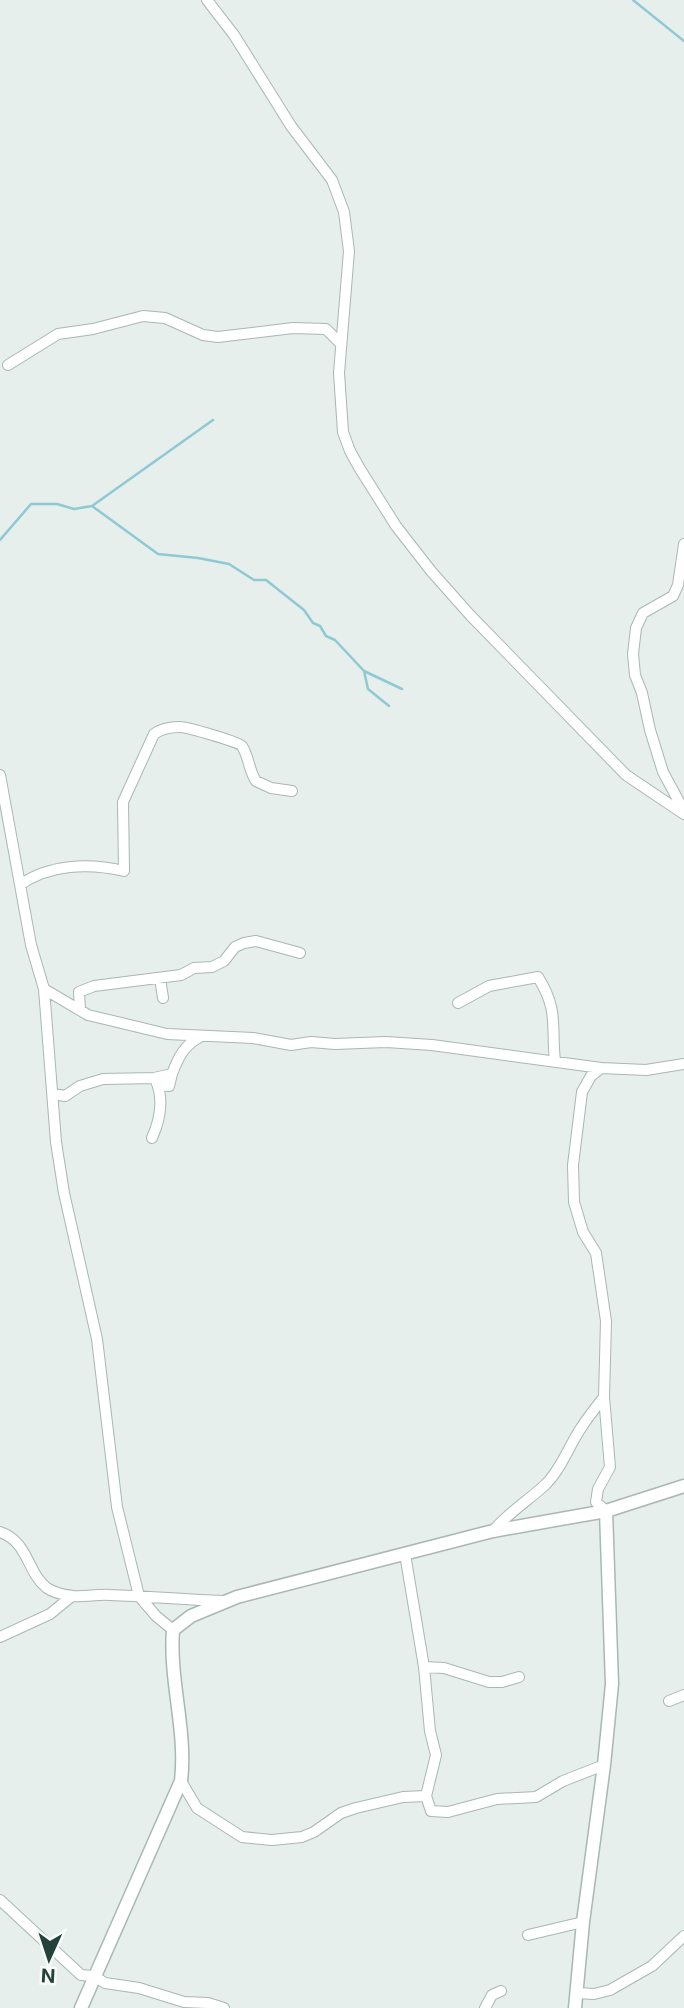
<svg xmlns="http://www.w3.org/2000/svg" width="684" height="2008" viewBox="0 0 684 2008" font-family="Inter,sans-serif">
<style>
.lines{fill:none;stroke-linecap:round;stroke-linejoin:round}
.stream{stroke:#8ec9d4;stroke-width:2.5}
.minor-casing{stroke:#a8b8b2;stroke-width:12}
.tertiary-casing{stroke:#a8b8b2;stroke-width:15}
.minor{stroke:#fff;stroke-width:10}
.tertiary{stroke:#fff;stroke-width:12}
</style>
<rect width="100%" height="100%" fill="#e6efeb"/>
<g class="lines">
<path class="stream" d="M 633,0 L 684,41
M 92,506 L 158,554 L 198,558 L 229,564 L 254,580 L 266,580 L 304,610 L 313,623 L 320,626 L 326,636 L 335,640 L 364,671 L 402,689
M 0,540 L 31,504 L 57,504 L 74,509 L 92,506 L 213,420
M 364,671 L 368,689 L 389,706"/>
<g class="minor-casing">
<path id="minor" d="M 207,0 L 234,35 L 291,126 L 332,180 L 344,212 L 349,251 L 339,373 L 343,432 L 350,451 L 360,469 L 396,526 L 431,571 L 470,615 L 626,775 L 684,814
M 8,365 L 58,334 L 93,329 L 143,316 L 165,318 L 203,335 L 218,337 L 293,328 L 326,329 L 340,343
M 684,544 L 678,585 L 673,596 L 643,613 L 636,628 L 633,654 L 635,675 L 642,693 L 650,730 L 663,772 L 684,811
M 0,775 L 31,945 L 44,989 L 56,1142 L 64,1193 L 97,1339 L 117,1507 L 139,1596 L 156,1616 L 173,1630
M 20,885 C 49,864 89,863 124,871 L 123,802 L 154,734 C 162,728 170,727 180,727 C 187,727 239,742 242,746 C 249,757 249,771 256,781 L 271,788 L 292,791
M 160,978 L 163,998
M 44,989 L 88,1015 L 167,1034 L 253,1038 L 291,1045 L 311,1042 L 335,1044 L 386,1042 L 432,1045 L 601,1068
M 458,1003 L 489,986 L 538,977 C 559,1011 551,1025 555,1061
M 80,1009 L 79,992 L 94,986 L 181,975 L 194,968 L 212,967 L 224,961 L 235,947 L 244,943 L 256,941 L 300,953
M 172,1074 C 178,1058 184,1045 200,1037
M 53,1094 L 65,1096 L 80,1086 L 103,1079 L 154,1078 L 172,1074 L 169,1086 L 158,1085
M 152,1138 C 160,1120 164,1100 156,1081
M 606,1511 L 596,1502 L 598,1489 L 610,1467 L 604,1397 L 606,1321 L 596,1253 L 583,1232 L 574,1202 L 573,1165 L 582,1092 L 591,1076 L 601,1068 L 646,1070 L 684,1064
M 493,1531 C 508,1513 529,1500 546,1484 C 561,1469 569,1446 581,1428 C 588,1417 596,1407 604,1397
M 0,1532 C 29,1542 27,1573 47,1588 C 54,1593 65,1595 73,1596 C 85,1597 98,1594 110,1595 C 148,1596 186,1600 223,1601
M 405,1554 L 424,1667 L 430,1731 L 436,1755 L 426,1796 L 431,1811 L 448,1812 L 497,1799 L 536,1797 L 563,1781 L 604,1765
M 0,1637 L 50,1614 L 72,1596
M 424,1667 L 444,1668 L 489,1682 L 502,1682 L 519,1677
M 669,1701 L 684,1695
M 181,1781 L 197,1808 L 242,1837 L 272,1840 L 302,1837 L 314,1832 L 341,1813 L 356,1808 L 403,1797 L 426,1796
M 0,1900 L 81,1975 L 94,1976 L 105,1983 L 139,1988 L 184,2002 L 208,2003 L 224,2008
M 528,1935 L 583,1922
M 577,1993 L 594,1994 L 610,1990 L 652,1966 L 684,1936
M 485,2008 L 492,1995 L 501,1991"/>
</g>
<g class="tertiary-casing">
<path id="tertiary" d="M 81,2008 L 181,1781 C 187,1730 169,1681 173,1630 L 191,1616 L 237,1597 L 493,1531 L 606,1511 L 684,1486
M 575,2008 L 583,1922 L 604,1765 L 612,1684 L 606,1511"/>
</g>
<use href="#minor" class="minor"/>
<use href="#tertiary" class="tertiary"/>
</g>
<g transform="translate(49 1959) rotate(183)" stroke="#f7fbf9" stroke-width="5" paint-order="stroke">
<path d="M0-5L12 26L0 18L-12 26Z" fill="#24423a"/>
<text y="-10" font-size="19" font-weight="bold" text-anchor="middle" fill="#24423a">N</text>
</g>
</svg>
